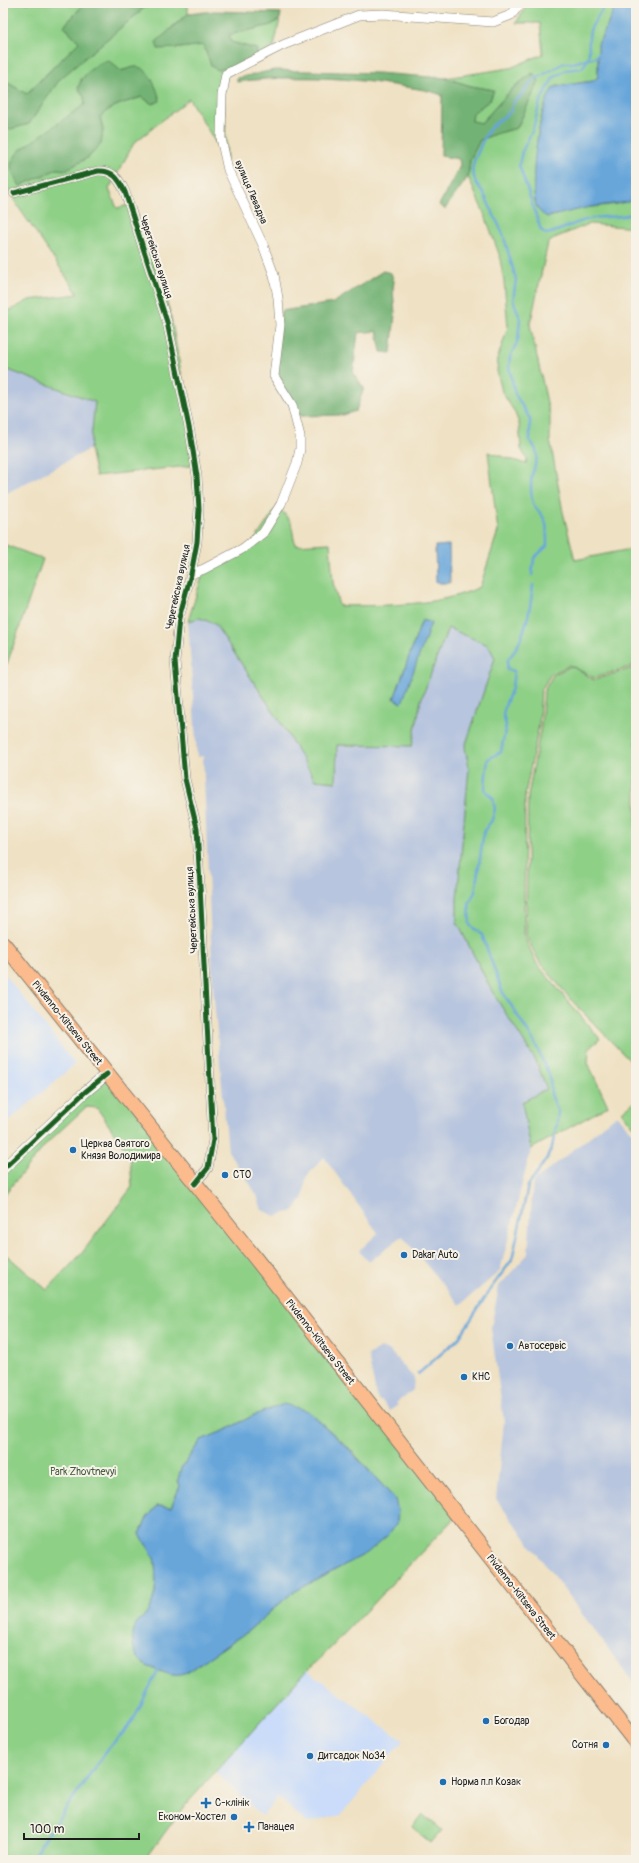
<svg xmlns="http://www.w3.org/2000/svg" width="639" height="1863" viewBox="0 0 639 1863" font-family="Pangolin,sans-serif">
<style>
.built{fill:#cadcf9}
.industrial{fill:#b7c5de}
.green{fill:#8fd087;stroke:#567652;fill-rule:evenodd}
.forest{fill:#73b274;stroke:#486748}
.water{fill:#67a6da;stroke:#42617b}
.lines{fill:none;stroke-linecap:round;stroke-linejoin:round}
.stream{stroke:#67a6da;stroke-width:2.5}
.minor-casing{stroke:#867e70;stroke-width:10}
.tertiary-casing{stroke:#867e70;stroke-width:12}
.primary-casing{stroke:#867e70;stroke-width:16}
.minor{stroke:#fff;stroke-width:9}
.tertiary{stroke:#fff;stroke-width:11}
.primary{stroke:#fbbb8c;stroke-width:14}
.cycleway-casing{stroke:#f7f3e8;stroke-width:8}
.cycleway{stroke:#1b5e20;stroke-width:5}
.poi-dot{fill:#1f6fb2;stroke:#f7f3e8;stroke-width:1.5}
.labels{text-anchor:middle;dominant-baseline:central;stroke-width:4;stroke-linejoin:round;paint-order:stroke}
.street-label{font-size:10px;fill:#1c1c1c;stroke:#f7f3e8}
.poi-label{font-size:10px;fill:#1c1c1c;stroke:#f7f3e8;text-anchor:start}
.park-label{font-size:10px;fill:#445b41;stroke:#f7f3e8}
</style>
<rect width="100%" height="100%" fill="#f7f3e8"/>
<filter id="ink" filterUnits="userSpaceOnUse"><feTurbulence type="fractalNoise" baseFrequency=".025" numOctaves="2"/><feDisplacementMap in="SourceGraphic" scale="8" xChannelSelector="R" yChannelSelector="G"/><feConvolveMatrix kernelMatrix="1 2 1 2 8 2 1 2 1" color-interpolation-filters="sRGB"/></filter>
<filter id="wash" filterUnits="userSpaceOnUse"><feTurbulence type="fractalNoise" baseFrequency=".012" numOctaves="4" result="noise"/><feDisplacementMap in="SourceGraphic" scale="16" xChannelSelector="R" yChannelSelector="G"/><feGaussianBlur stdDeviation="0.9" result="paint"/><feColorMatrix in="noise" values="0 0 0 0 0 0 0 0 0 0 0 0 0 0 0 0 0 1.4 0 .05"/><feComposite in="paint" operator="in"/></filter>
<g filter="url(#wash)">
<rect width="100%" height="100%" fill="#efe1c3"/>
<path class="built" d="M 3,972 L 75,1064 L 3,1126 Z
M 307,1670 L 403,1741 L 341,1815 L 307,1823 L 278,1797 L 262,1816 L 215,1771 Z"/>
<path class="industrial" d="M 3,368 L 95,402 L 90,449 L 3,495 Z
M 200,618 L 215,624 L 279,720 L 315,780 L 336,782 L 337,745 L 412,746 L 421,700 L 448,628 L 488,645 L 495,658 L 465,747 L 469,768 L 457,899 L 457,922 L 493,993 L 536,1061 L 547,1089 L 522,1102 L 531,1149 L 500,1271 L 460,1305 L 402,1236 L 369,1262 L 359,1251 L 378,1233 L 324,1157 L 306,1177 L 303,1199 L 293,1211 L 275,1216 L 262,1210 L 257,1195 L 228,1151 L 213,988 L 203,756 L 197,757 L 188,621 Z
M 617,1115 L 636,1137 L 636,1686 L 496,1499 L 504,1422 L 491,1328 L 499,1286 L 528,1254 L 533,1182 Z
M 381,1348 L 389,1350 L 414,1378 L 413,1390 L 396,1403 L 398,1405 L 390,1411 L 382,1401 L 379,1401 L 376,1394 L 368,1355 Z"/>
<path class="green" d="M 3,3 L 85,3 L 64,26 L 79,42 L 26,94 L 3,80 Z
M 150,3 L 188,3 L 188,14 L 173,26 L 158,48 L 180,48 L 203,45 L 212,67 L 257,49 L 231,42 L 229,35 L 271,25 L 280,19 L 274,47 L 228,75 L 223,87 L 227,161 L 189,99 L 134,143 L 109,189 L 117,208 L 133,204 L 170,312 L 198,465 L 96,476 L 90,449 L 95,402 L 3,368 L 3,310 L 11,310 L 29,300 L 78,294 L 17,205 L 3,181 L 3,131 L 29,124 L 59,79 ZM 137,67 L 152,103 L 142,97 C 127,102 111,105 100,117 L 103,130 L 101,144 L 89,157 L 66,170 L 57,169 L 20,186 L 85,104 L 84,97 L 79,88 L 81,79 Z
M 528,3 L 616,3 L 608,24 L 601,38 L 598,53 L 598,77 L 593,81 L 557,86 L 543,111 L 538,132 L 535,161 L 535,201 C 537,210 541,213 549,217 L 576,209 L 617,204 L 636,198 L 636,228 L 589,224 L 557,237 L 548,243 L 530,325 L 550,416 L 550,440 L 563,512 L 575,560 L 636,548 L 636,665 L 594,678 L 570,665 L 551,674 L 541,690 L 539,725 L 525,795 L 524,936 L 537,964 L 600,1039 L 589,1048 L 588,1063 L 608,1106 L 531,1149 L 522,1102 L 547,1089 L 536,1061 L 493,993 L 457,922 L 457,899 L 469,768 L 465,747 L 495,658 L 488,645 L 448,628 L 421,700 L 412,746 L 337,745 L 336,782 L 315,780 L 279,720 L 215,624 L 200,618 L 188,621 L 204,570 L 252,544 L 278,506 L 291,522 L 295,545 L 330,543 L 333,582 L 339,606 C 387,605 436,607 480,587 L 498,531 L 488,452 L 526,464 L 527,459 L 521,449 L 519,423 L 514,411 L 502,392 L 497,371 L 498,357 L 508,327 L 504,281 L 499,254 L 486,218 L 468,177 L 470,160 L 480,140 L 495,134 L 517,128 L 539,81 L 533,73 L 514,87 L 481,123 L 472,121 L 473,113 L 490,100 L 494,90 L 471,86 L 445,78 L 510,68 L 543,54 L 540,23 L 516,23 ZM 422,620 L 431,623 L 394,699 Z
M 3,544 L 43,559 L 7,664 L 3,663 Z
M 571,666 L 594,680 L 636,667 L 636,1067 L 572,1001 L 539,961 L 526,936 L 528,796 L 541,726 L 544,691 L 553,675 Z
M 107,1075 L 457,1515 L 320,1659 L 307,1670 L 182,1809 L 145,1860 L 3,1860 L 3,1252 L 47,1290 L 82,1253 L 132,1187 L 130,1156 L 97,1108 L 86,1107 L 49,1141 L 3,1196 L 3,1170 ZM 308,1411 L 349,1448 L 395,1499 L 367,1553 L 292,1593 L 248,1631 L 184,1674 L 160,1671 L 149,1667 L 138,1621 C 157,1609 158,1578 154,1558 C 152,1550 143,1542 140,1534 L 147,1518 L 157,1506 L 171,1507 L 180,1486 L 178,1480 L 181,1468 L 201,1440 L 226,1430 L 254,1415 Z
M 636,1100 L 636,1130 L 622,1112 Z
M 422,1814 L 442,1830 L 431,1843 L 412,1827 Z"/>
<path class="forest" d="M 85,3 L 150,3 L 60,79 L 29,124 L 3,131 L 3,80 L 27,94 L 79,42 L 64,26 Z
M 214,11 L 281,13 L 280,19 L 271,25 L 229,35 L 231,42 L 257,49 L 256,58 L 245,64 L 218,70 L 212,67 L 203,45 L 180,48 L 158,49 L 156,42 L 188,14 Z
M 108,60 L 121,71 C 125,70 131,67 136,67 C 149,66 158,91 160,101 L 152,104 L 142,97 C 127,102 111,105 100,117 L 103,130 L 101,144 L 89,157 L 66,170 L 57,169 L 20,186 C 10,170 7,166 19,151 L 85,104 L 84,97 L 78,88 C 83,73 94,65 108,60 Z
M 274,70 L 377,73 L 445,78 L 471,86 L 494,90 L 490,100 L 473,113 L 472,121 L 481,123 L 514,87 L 533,73 L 539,81 L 517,128 L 495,134 L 480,140 L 470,160 L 468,177 L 445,209 L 439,205 L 460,166 L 459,159 L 441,156 L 442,95 C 426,89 410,88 393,85 C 342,77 289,75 237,82 L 237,78 Z
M 383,271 L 391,273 L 394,281 L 393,290 L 395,314 L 391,353 L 381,352 L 377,331 L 358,333 L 353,373 L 364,388 L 356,411 L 343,415 L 300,416 L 280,386 L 276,370 L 281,311 L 333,303 Z"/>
<path class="water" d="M 616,3 L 636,3 L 636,198 L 628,202 L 590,207 L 547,217 C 542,214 538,211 536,205 C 529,183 538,105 554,87 L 593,81 L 598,77 L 598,44 L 608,24 Z
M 449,545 L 450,583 L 436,583 L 435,546 Z
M 422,620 L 431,623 L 402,703 L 394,699 Z
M 284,1404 L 308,1411 L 348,1448 L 395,1499 L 398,1511 L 397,1523 L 388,1535 L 367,1553 L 292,1593 L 248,1631 L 184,1674 C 172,1678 164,1672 152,1668 C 133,1662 128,1639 137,1622 C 139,1620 142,1619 144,1616 C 149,1610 154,1600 155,1591 C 156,1582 156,1567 154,1558 C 151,1550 143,1542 140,1534 L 147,1518 L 157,1506 L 171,1507 L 180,1486 L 178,1480 L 181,1468 L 201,1440 L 226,1430 L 254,1415 Z"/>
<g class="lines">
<path class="stream" d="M 605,3 C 602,13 593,22 590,31 C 586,48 594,53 582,68 L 566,70 L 553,78 L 540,102 L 533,129 L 522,152 L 519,165 L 541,230 L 546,234 C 561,231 575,222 590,219 C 604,215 626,219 636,212
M 532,575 L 534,558 L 547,546 C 547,539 547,531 546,524 C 544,514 536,511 533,503 C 531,499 531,489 531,484 C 531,465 545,457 530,441 L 530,419 L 515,394 L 509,367 L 510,357 L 518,340 L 520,318 L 513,300 L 516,279 L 503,234 L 483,192 L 476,183 L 472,170 L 474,161 L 485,136 L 491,127 L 511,111 L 513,102 L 519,98 L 532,81 L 564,63 L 573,63 L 596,57 L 600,51
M 418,1374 L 459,1338 L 491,1288 L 512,1260 L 528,1186 L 547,1158 L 552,1147 L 557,1122 L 558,1112 L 551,1094 L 550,1077 L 535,1043 L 502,991 L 482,935 L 470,925 L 469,903 L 475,892 L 484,831 L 492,820 L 495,809 L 493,798 L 485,790 L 486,774 L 488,759 L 501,752 L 506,725 L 503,714 L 506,703 L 512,688 L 514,671 L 507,669 L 508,659 C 524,643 531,608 533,585
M 30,1860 L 108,1748 L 125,1731 L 136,1715 L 159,1668"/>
</g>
</g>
<g filter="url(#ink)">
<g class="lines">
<g class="minor-casing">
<path id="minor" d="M 14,193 L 98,171 C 113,170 119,179 125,192 L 167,322 L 190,432 L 197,476 L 199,509 L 197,542 L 191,574 L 179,618 L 175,661 L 185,779 L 197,828 L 213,1140 L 208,1168 L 195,1184
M 191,574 L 204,569 L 242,549 L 263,533 L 281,504 L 297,463 L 300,449 L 300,436 L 292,405 L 274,376 L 280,325 L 278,298 L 274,275 L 263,245 L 228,170 L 221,138 L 222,95 L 226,74 L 283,45 L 359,15 L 383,14 L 493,22 L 511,15 L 521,3"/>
</g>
<g class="tertiary-casing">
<path id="tertiary" d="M 3,1169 L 85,1092 L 107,1074"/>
</g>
<g class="primary-casing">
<path id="primary" d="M 3,943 L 256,1259 L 636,1743"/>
</g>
<use href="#minor" class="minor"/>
<use href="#tertiary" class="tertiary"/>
<use href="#primary" class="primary"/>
<g class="cycleway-casing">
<path id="cycleway" d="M 14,193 L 98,171 C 113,170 119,179 125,192 L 167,322 L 190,432 L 197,476 L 199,509 L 197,542 L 191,574 L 179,618 L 175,661 L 185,779 L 197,828 L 213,1140 L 208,1168 L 195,1184
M 3,1169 L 85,1092 L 107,1074"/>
</g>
<use href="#cycleway" class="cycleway"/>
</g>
</g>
<g class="poi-dot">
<circle cx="73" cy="1150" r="4"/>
<circle cx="225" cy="1175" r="4"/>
<circle cx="404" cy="1255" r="4"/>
<circle cx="510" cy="1346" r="4"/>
<circle cx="464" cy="1377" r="4"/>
<circle cx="486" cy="1721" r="4"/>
<circle cx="606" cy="1745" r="4"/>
<circle cx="310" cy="1756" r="4"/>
<circle cx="443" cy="1782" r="4"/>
<path d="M204 1797h4v4h4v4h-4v4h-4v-4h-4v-4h4z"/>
<circle cx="234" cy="1817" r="4"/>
<path d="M247 1821h4v4h4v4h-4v4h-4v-4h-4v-4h4z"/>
</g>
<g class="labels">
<g class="street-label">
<text transform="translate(251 192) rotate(67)">вулиця Левадна</text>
<text transform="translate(156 257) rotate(72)">Черетейська вулиця</text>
<text transform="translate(178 587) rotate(-78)">Черетейська вулиця</text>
<text transform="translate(192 910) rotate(-93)">Черетейська вулиця</text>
<text transform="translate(67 1023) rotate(51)">Pivdenno-Kiltseva Street</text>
<text transform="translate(320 1342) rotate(52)">Pivdenno-Kiltseva Street</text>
<text transform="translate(521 1597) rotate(52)">Pivdenno-Kiltseva Street</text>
</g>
<g class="poi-label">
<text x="81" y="1144">Церква Святого<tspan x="81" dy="12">Князя Володимира</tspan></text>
<text x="233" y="1175">СТО</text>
<text x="412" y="1255">Dakar Auto</text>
<text x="518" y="1346">Автосервіс</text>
<text x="472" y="1377">КНС</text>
<text x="494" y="1721">Богодар</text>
<text x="598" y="1745" text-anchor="end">Сотня</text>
<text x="318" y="1756">Дитсадок №34</text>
<text x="451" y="1782">Норма п.п Козак</text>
<text x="215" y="1803">С-клінік</text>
<text x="226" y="1817" text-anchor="end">Економ-Хостел</text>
<text x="258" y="1827">Панацея</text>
</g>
<g class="park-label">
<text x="83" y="1472">Park Zhovtnevyi</text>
</g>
</g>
<rect width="639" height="1863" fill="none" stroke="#f7f3e8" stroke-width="16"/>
<path d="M24 1833v6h115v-6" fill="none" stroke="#1c1c1c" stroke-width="2"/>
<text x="30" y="1833" font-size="12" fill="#1c1c1c" stroke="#f7f3e8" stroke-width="3" paint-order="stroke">100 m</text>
</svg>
